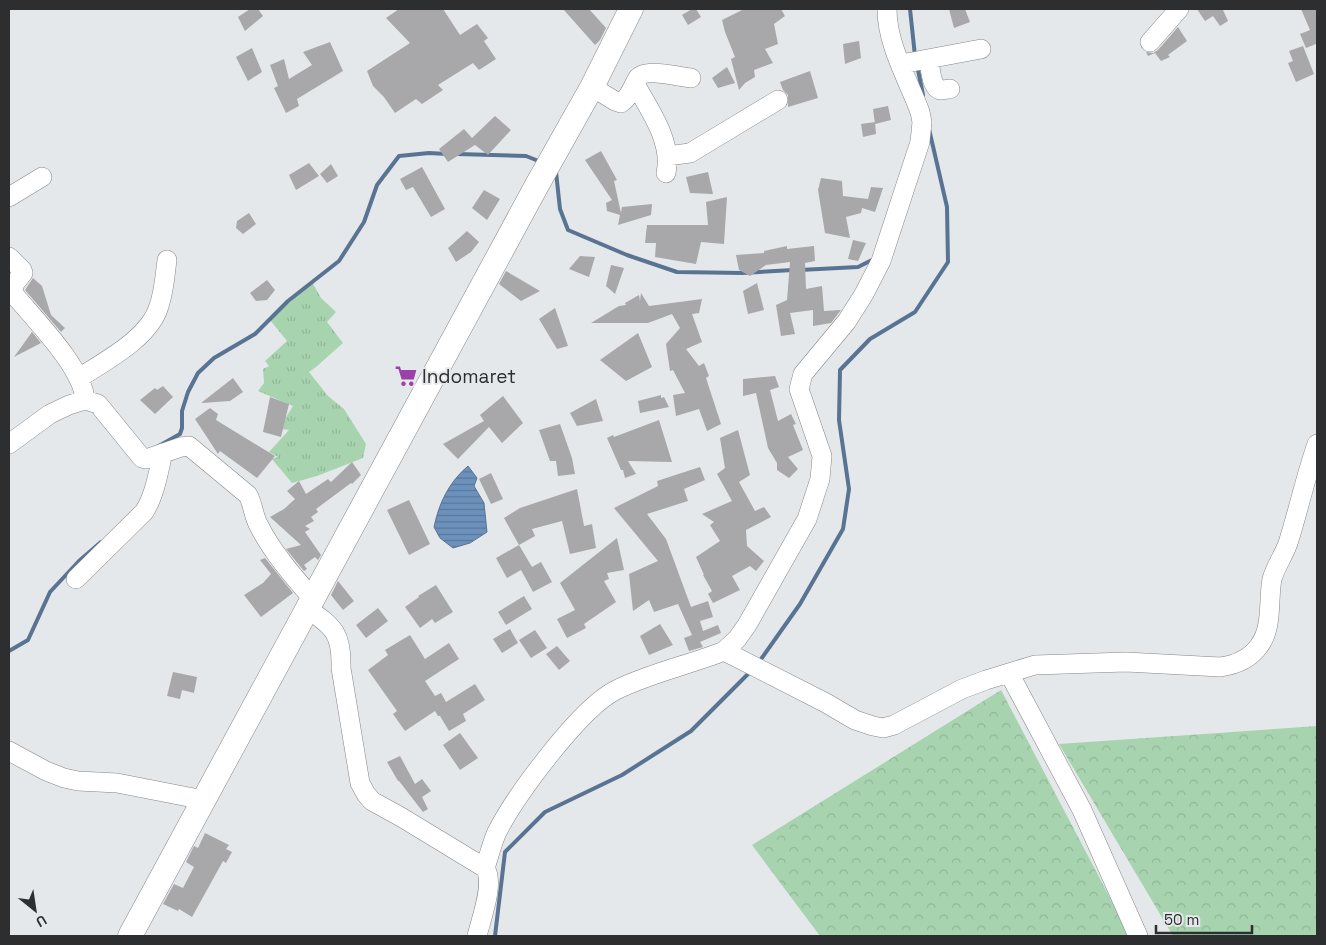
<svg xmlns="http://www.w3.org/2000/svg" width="1326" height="945" viewBox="0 0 1326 945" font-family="'Space Grotesk',sans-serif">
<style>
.grass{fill:url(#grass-tufts)}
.forest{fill:url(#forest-crowns)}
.water{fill:url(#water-rules);stroke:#597392}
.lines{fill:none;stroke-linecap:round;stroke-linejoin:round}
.stream{stroke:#597392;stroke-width:4}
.building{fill:#a8a7aa}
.minor-casing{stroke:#848688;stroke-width:20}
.major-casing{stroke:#848688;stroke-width:25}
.minor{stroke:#fff;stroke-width:19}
.major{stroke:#fff;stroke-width:24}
.labels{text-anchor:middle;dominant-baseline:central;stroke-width:4;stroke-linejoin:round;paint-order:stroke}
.poi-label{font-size:19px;fill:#2d2e2f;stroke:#e5e8ea;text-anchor:start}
</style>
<defs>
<pattern id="grass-tufts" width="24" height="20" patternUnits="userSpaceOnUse" patternTransform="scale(1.25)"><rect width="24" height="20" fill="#a7d4af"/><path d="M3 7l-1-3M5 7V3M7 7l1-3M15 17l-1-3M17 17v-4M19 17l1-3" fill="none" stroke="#90b697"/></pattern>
<pattern id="forest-crowns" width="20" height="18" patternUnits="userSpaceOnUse" patternTransform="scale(1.25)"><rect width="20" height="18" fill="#a7d4af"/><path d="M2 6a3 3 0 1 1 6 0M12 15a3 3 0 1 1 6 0" fill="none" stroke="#90b697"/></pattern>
<pattern id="water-rules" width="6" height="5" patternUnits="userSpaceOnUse" patternTransform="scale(1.25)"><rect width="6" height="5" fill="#6c91bc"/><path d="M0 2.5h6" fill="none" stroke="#597799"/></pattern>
</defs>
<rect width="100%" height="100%" fill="#e5e8ea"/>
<path class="grass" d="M 312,282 L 321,298 L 336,312 L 327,322 L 343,343 L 316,367 L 309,372 L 328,396 L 344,409 L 366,444 L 363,458 L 317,476 L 292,483 L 272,459 L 278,457 L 269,452 L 289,430 L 268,427 L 277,416 L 285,419 L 293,406 L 258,391 L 264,383 L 263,369 L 269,366 L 265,361 L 287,341 L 270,320 Z"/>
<path class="forest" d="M 1001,690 L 1130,936 L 820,936 L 752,845 Z
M 1317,726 L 1317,936 L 1173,936 L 1059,744 Z"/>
<path class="water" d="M 468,466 L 477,478 L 474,486 L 484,503 L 487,532 L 470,543 L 453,548 L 440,538 L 434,527 C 439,503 449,482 468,466 Z"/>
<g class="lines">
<path class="stream" d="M 910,9 L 915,56
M 917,65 L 923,95
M 457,154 L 526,156 L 541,162
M 556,172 L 560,209 L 568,230 L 627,255 L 677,272 L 742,273 L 793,270
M 800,270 L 858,267 L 874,259
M 157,447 L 180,434 L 182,428 L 182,411 L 188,392 L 198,373 L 214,358 L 255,334 L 288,301 L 339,261 L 364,222 L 377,185 L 399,156 L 429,153 L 447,154
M 9,651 L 28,640 L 50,592 L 79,561 L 101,542
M 759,662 L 800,604 L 843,529 L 849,489 L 839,420 L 840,370 L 870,339 L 915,312 L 948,262 L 947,207 L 929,129
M 495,936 L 505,852 L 545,812 L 622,775 L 691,731 L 751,671"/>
</g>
<path class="building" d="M 250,9 L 258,9 L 263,16 L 245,31 L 238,17 Z
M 399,9 L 443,9 L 460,35 L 477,24 L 488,38 L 484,41 L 496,59 L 479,70 L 473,63 L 438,85 L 443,90 L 422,104 L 416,99 L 395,113 L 384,97 L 373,86 L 367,71 L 410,43 L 386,18 Z
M 563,9 L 589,9 L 606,28 L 600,40 L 595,45 Z
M 692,9 L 696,9 L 701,17 L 688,25 L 682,15 Z
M 744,9 L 781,9 L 785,16 L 774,24 L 778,44 L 765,49 L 773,63 L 754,70 L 755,77 L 745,83 L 739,90 L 731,59 L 735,57 L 725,32 L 722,20 Z
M 949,9 L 965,9 L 970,22 L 954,28 Z
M 1197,9 L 1225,9 L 1223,10 L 1228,21 L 1220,26 L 1213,16 L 1205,21 Z
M 1301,9 L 1317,9 L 1317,46 L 1316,44 L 1306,48 L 1300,34 L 1310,30 Z
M 1178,27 L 1187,41 L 1168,55 L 1170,57 L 1161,61 L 1155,53 L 1148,56 L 1146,52 L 1153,53 L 1158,50 Z
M 859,41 L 861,58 L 845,64 L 843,44 Z
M 330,42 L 343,71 L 297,99 L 299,106 L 286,113 L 274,88 L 278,86 L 270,65 L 284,59 L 289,79 L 312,65 L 303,52 Z
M 1303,46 L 1314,74 L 1296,82 L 1288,63 L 1293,61 L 1289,51 Z
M 252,48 L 262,72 L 248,81 L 236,57 Z
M 727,67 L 735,83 L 718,88 L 712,78 Z
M 810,71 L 818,98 L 788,107 L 788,95 L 783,90 L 780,82 Z
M 888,106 L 891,120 L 875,124 L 873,109 Z
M 495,116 L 511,130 L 488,155 L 475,145 L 448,162 L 439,149 L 464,129 L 472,138 Z
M 875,122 L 876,134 L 863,137 L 861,124 Z
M 601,151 L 617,180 L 614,181 L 621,213 L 622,207 L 652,204 L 651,215 L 618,225 L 620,215 L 607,211 L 606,203 L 612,200 L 585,160 Z
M 309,163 L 319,176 L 296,190 L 289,175 Z
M 331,164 L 338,176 L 327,183 L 320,174 Z
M 422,167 L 445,209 L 431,217 L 413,187 L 406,190 L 400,179 Z
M 708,172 L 713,194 L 690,193 L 686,177 Z
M 821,178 L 842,181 L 843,196 L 868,199 L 871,187 L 883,188 L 875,212 L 862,208 L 861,213 L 846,217 L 850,238 L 825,233 L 818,190 Z
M 484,190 L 500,199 L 487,220 L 472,208 Z
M 727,197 L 724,244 L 701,242 L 696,264 L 655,257 L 656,243 L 645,243 L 647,225 L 708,225 L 706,202 Z
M 249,213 L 256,224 L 243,234 L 236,228 L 237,221 Z
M 467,231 L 479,242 L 471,252 L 456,262 L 448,248 Z
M 853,240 L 866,243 L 858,261 L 848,259 Z
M 787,246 L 787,249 L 814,246 L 815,261 L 805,263 L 806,289 L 822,286 L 824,311 L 841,310 L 831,323 L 813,326 L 813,310 L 790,313 L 795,334 L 781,336 L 776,305 L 787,300 L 790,262 L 766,265 L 750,276 L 739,270 L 736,255 L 764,253 L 764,251 Z
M 580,256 L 595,257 L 589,277 L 569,269 Z
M 611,265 L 624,268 L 615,294 L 606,286 Z
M 506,271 L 540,291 L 521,301 L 499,284 Z
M 33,278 L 42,286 L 51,315 L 65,328 L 61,332 L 25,290 Z
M 267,280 L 275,290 L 267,300 L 256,301 L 250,293 Z
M 757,283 L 764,310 L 748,314 L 743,291 Z
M 641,293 L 649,306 L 702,299 L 699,313 L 692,314 L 702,342 L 686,349 L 699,366 L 704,363 L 709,376 L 706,378 L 721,424 L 707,431 L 699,409 L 676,416 L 673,395 L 685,393 L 673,370 L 670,371 L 666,344 L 680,328 L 672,314 L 648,323 L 591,323 L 619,306 L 626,305 L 625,303 L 639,295 L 640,301 Z
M 555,308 L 568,346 L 557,349 L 539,319 Z
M 32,332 L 41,343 L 14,357 Z
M 638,333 L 652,367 L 626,381 L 600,360 Z
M 775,376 L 779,387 L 770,390 L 778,421 L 791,414 L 796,424 L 793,425 L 803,450 L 788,457 L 798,469 L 789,478 L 777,470 L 777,463 L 768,448 L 756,393 L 743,396 L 743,379 Z
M 233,378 L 243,392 L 230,401 L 201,403 Z
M 163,386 L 173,397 L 155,414 L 140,400 L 155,388 L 157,390 Z
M 661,395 L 661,398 L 664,397 L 669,407 L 640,413 L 638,401 Z
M 503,396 L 523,423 L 502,443 L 489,427 L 458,459 L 443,444 L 484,421 L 480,415 Z
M 270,397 L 289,404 L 281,437 L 263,432 Z
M 596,399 L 603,421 L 577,426 L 570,413 Z
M 210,408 L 218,414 L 216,420 L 275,456 L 257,478 L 220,451 L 218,454 L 195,419 Z
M 659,420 L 672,462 L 628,461 L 636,474 L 625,478 L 623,470 L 621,470 L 607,438 L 613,435 L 614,437 Z
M 560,424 L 572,458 L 575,474 L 558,476 L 556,461 L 550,461 L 539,430 Z
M 738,430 L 750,475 L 739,482 L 755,511 L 764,507 L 771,517 L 746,530 L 747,546 L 764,561 L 756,571 L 750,566 L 732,576 L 740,590 L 713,603 L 708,594 L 712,591 L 703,575 L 704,575 L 696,557 L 720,541 L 710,525 L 714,522 L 702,514 L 732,501 L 717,474 L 725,468 L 720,438 Z
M 352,462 L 361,475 L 352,484 L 351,483 L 316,509 L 318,512 L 311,517 L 314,521 L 305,526 L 310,529 L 305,532 L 321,555 L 318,560 L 315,557 L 304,565 L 307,569 L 304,571 L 286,549 L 301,545 L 270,517 L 284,509 L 295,499 L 287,491 L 299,481 L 306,494 L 328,479 L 331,482 Z
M 700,467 L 705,480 L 684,489 L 688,501 L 647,514 L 666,539 L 691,607 L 708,601 L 713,617 L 700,621 L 703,631 L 718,625 L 721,633 L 700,642 L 703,647 L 689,651 L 684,638 L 692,635 L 678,604 L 654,612 L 649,600 L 633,611 L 629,574 L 658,561 L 614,508 L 658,486 L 657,481 Z
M 491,473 L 503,499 L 491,504 L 479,479 Z
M 577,489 L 584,526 L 592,524 L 596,548 L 570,554 L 562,521 L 532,529 L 535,536 L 519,545 L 504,518 L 520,508 Z
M 409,500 L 430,544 L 409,555 L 387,510 Z
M 617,538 L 624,570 L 607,573 L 609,579 L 604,581 L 616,602 L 584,624 L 586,628 L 567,638 L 557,619 L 575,610 L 560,583 Z
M 519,545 L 532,567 L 541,562 L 552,582 L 533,592 L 521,570 L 507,578 L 496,558 Z
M 265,558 L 293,593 L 261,617 L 244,595 L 263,583 L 271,574 L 260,560 Z
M 338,581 L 354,601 L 343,610 L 331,595 Z
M 436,585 L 453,612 L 435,623 L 432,619 L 420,628 L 405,607 L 419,597 L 418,596 Z
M 524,596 L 532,609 L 506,625 L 498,612 Z
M 378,608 L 388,621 L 366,638 L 356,625 Z
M 660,624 L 673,645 L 649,655 L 640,636 Z
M 510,629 L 518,643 L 502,653 L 493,639 Z
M 535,630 L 547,648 L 531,658 L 519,640 Z
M 410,635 L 425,659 L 449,643 L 459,659 L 425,681 L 435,696 L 441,693 L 446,702 L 475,684 L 485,700 L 463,714 L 466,721 L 449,731 L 440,716 L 438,716 L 435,711 L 405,731 L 393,714 L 397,711 L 368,670 L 388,655 L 385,650 Z
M 557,646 L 570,661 L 559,670 L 546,654 Z
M 173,672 L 197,677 L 194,693 L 182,690 L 180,699 L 167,696 Z
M 460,733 L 478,758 L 460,770 L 443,745 Z
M 400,756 L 415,784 L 422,779 L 431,791 L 422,797 L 428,809 L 423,812 L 399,781 L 398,781 L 387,762 Z
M 205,833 L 229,845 L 226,849 L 232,852 L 226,863 L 223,861 L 192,917 L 179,909 L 178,911 L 163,904 L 174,884 L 183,888 L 194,867 L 186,862 L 194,846 L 198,848 Z"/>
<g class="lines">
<g class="minor-casing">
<path id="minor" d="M 1150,42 L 1179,9
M 929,59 C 930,66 931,89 941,90 C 944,90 947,89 950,89
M 901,64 L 981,49
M 635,84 C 649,109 673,142 666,173
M 592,87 L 615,101 L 621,103 C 630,97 632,88 637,79 C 644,67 678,77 691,78
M 667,156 L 690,153 L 778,100
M 9,197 L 42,177
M 9,257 L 22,270 L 23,273 L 15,283 L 12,292 C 33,318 83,367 85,400
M 79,378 C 105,361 150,338 159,306 C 164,292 165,275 167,260
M 9,444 L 50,414 L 69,405 L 85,400 L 98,404 L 142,458 L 146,459 L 181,447 L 189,446 L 248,495 C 253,504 253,514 258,524 C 272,552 293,576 313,599
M 76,579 L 144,512 C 155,495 158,473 163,453
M 308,609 C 334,627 342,634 341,668 L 360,783 L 366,794 L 372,801 L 401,817 L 485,868 C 495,883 481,919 477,936
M 724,651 L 737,639 L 747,625 L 807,519 L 820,479 L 822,456 L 799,389 L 803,374 L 847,321 L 864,294 L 881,261 L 920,142 L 922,122 L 920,112 C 908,79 887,45 887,9
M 1009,673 L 1082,810 L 1138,936
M 9,751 L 46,771 L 64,778 L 78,781 L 117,783 L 204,800
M 485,868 C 489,856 492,843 497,832 C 516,795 580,708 616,690 C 650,673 689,665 724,651 L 826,703 L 855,720 L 873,726 L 883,728 L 894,725 L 962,689 L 986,680 L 1035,665 L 1126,662 L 1220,667 C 1235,665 1249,660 1259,646 C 1273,628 1268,600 1272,579 C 1276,565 1285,554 1289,540 C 1299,508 1306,475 1317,444"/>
</g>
<g class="major-casing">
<path id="major" d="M 130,936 L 537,185 L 592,87 L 631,9"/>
</g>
<use href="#minor" class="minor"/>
<use href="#major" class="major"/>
</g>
<defs>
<g id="supermarket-bare" transform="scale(1.725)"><path d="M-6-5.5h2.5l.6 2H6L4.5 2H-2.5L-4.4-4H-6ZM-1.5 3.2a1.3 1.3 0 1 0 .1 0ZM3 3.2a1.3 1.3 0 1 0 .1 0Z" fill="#9c40aa" stroke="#e5e8ea" stroke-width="2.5" paint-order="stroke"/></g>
</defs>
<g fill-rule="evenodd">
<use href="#supermarket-bare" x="406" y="376"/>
</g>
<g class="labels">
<g class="poi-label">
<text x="422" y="376">Indomaret</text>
</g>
</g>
<rect width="1326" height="945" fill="none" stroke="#2d2e2f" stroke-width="20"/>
<g transform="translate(35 910) rotate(150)" stroke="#e5e8ea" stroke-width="4" paint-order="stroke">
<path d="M0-4L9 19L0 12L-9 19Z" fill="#2d2e2f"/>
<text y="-8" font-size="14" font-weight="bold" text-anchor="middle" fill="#2d2e2f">U</text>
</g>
<path d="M1156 925v8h96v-8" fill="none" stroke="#2d2e2f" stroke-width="2.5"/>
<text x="1164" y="925" font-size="15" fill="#2d2e2f" stroke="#e5e8ea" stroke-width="4" paint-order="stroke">50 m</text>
</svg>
